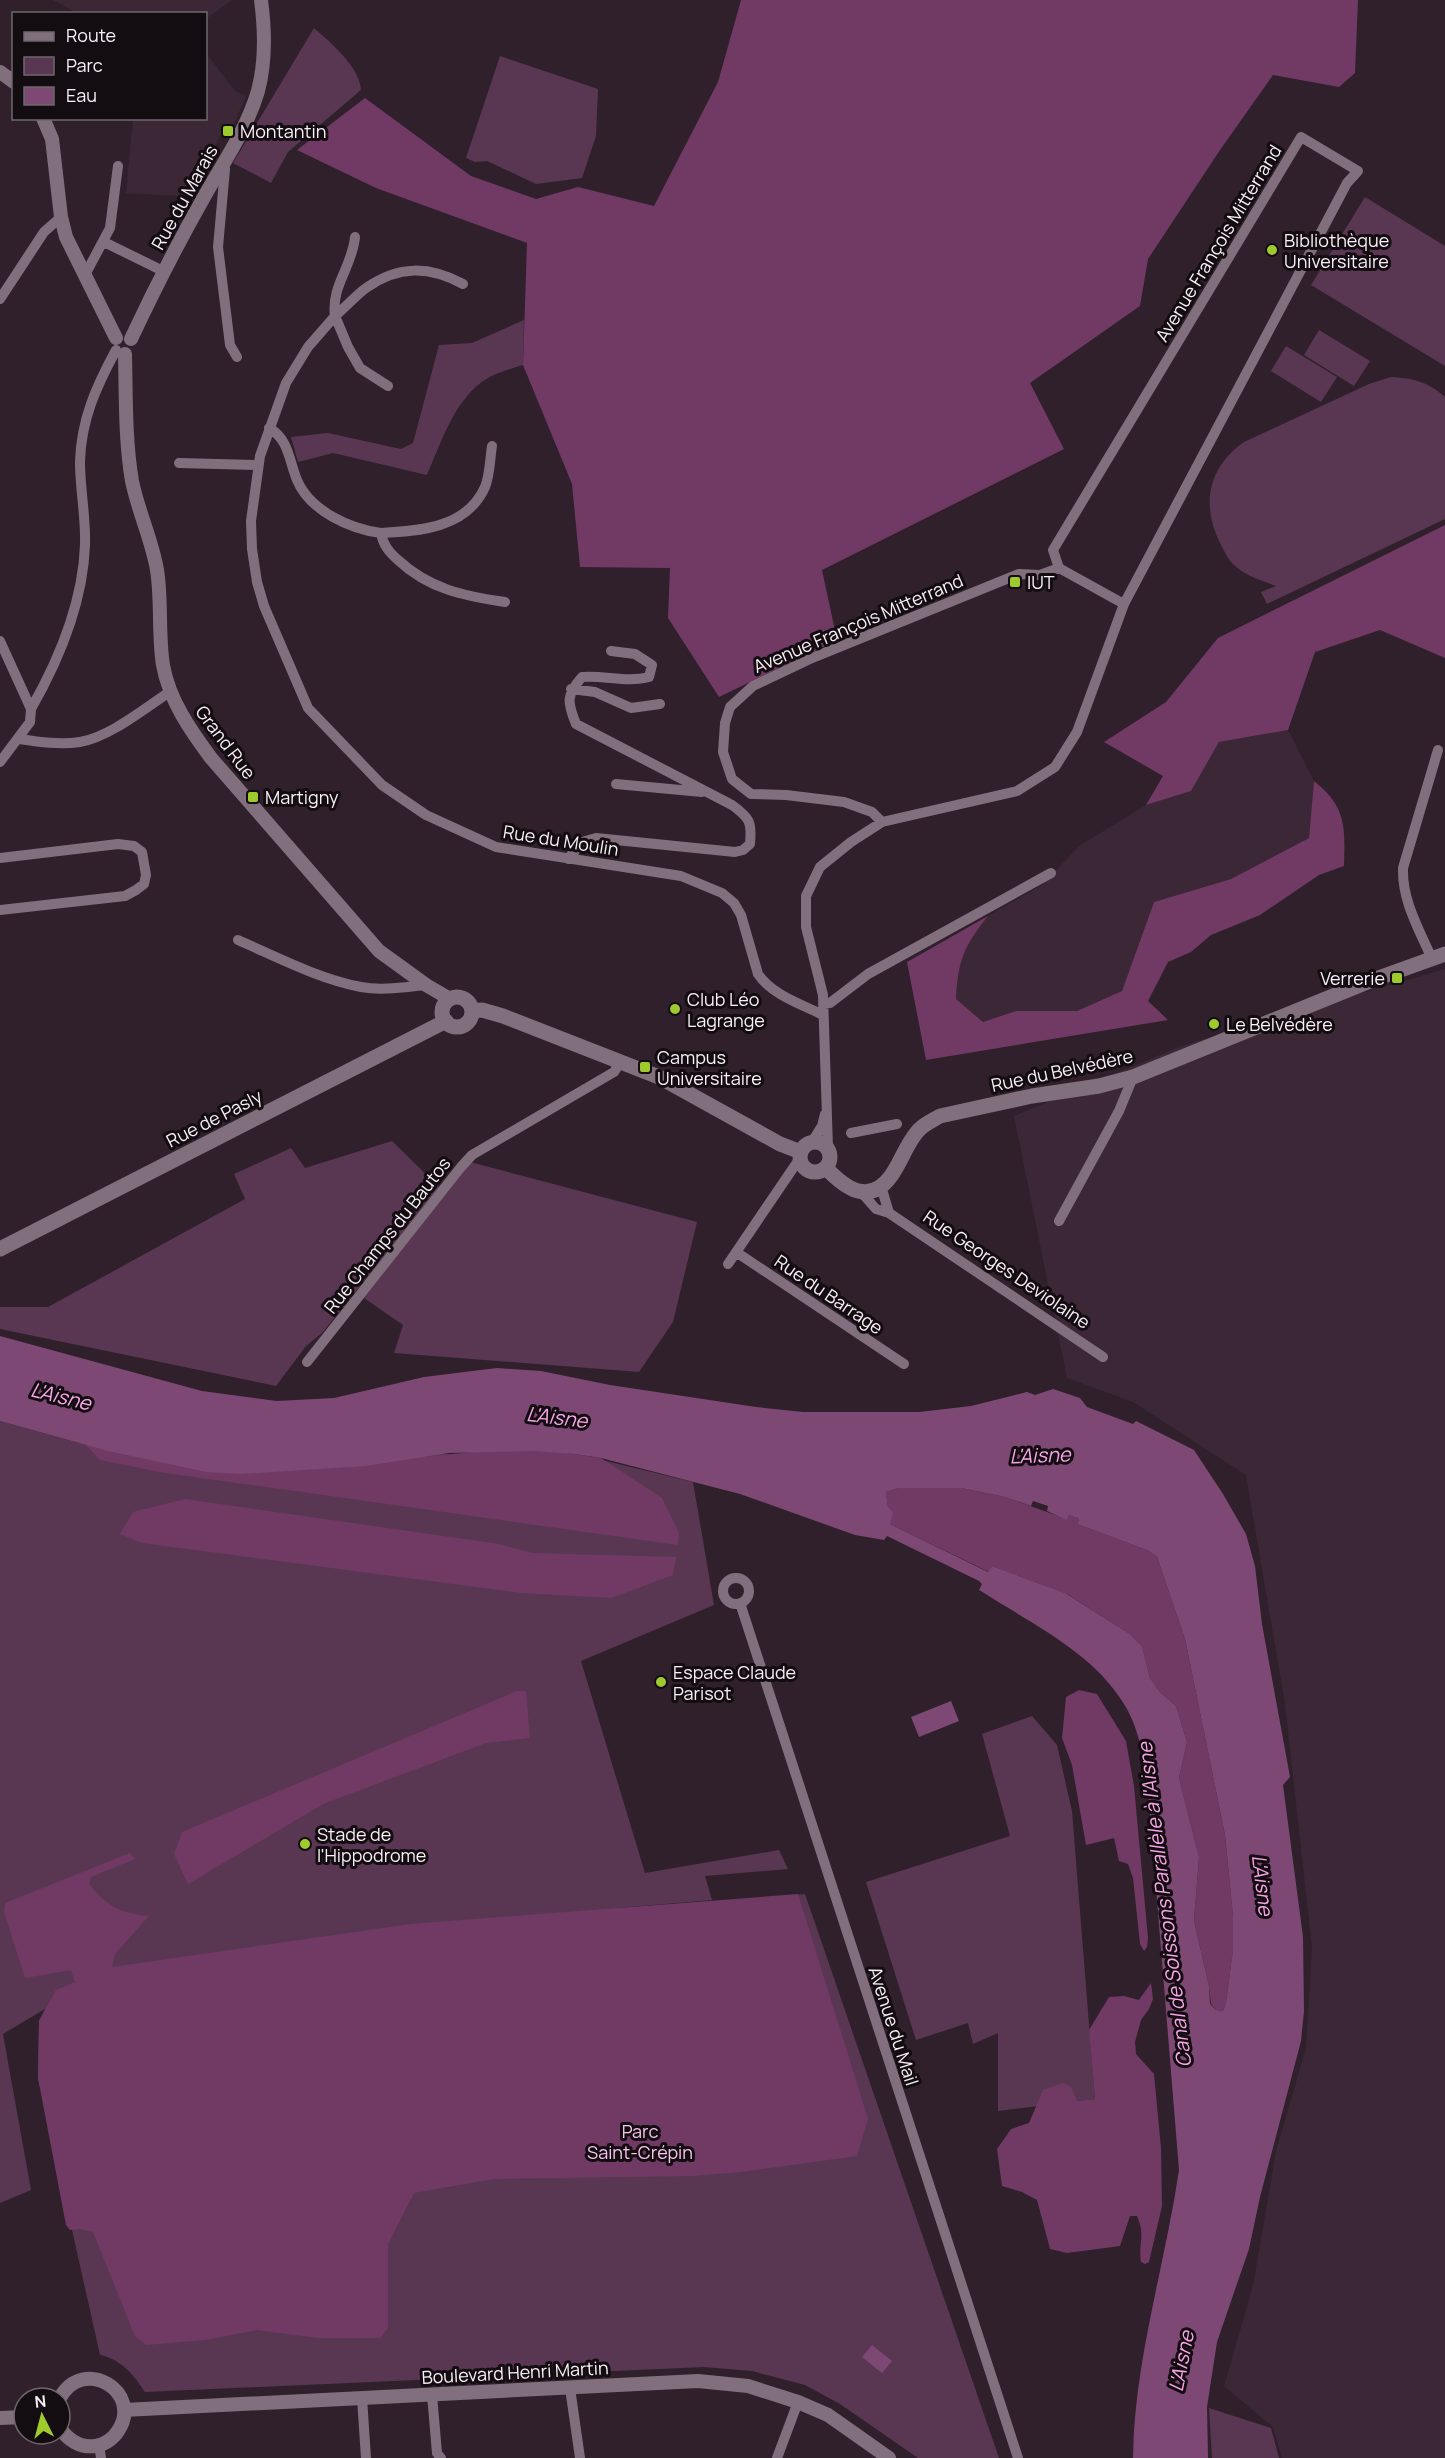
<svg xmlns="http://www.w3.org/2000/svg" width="1445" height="2458" viewBox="0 0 1445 2458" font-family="Manrope,sans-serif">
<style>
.built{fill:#3c2737}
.green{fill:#593752}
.forest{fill:#703a65}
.water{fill:#7e4874;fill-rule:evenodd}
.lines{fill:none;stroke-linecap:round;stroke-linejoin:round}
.minor{stroke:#816f7d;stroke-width:10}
.tertiary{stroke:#816f7d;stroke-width:14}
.secondary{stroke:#816f7d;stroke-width:15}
.poi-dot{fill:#9eca2e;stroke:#130c11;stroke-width:2}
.labels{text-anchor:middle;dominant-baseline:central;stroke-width:6;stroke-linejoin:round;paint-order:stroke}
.poi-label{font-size:18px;fill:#f9eff7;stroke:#130c11;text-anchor:start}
.street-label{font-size:18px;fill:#f9eff7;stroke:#130c11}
.park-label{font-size:18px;fill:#f6c4ea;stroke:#130c11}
.water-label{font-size:20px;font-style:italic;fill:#f7a5e6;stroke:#130c11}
</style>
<rect width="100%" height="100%" fill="#2f202c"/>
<path class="built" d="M 53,0 L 232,0 L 206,19 L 206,14 L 77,13 Z
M 206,53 L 235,91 L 246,96 L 230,133 L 222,133 L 212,152 L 215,158 L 192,197 L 126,193 L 133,119 L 206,118 Z
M 1288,730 L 1314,781 L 1309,838 L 1231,879 L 1154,902 L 1122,991 L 1077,1011 L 1016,1011 L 983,1022 L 956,999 L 958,966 L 972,936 L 988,916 L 1042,885 L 1079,846 L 1146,805 L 1191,791 L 1219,742 Z
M 1445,969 L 1445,2458 L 1282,2458 L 1273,2427 L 1224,2386 L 1253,2286 L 1276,2151 L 1306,2048 L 1312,1948 L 1285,1704 L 1246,1475 L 1133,1402 L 1067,1378 L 1014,1116 L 1181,1046 Z"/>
<path class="green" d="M 314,28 C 330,42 360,67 361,90 L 288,152 L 271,183 L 233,163 Z
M 500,56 L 598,89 L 596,136 L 582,178 L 536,184 L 487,161 L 475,162 L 466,158 Z
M 1365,197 L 1445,246 L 1445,366 L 1311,285 Z
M 524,320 L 523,365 C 511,369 498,372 488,378 C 455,397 441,443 427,475 L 333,453 L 298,462 L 291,437 L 328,433 L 401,449 L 413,443 L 439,345 L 472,343 Z
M 1319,330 L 1370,361 L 1354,386 L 1304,355 Z
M 1286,346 L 1337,377 L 1321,402 L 1271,371 Z
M 1391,377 C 1412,378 1429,382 1445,397 L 1445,519 L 1267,604 L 1261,592 L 1276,586 C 1261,580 1244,576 1232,563 C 1227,558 1224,550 1220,543 C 1201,505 1208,467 1244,442 L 1369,384 Z
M 392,1141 L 440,1188 L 322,1333 L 306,1346 L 276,1386 L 0,1329 L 0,1307 L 48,1307 L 245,1199 L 234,1174 L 291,1148 L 305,1168 Z
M 470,1162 L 697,1222 L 673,1322 L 639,1372 L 394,1353 L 403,1325 L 364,1298 Z
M 0,1421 L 108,1451 L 581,1455 L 693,1482 L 714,1605 L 581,1661 L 645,1873 L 779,1850 L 788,1869 L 705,1876 L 712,1900 L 618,1908 L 619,1914 L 805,1894 L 999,2458 L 918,2458 L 840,2404 L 805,2385 L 752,2371 L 704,2367 L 145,2392 C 133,2374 122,2360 100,2355 L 38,2078 L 39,2021 L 45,2009 L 3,2034 L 31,2190 L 0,2203 Z
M 1032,1716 L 1057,1745 L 1072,1811 L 1095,2099 L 998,2111 L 998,2033 L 973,2044 L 968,2023 L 916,2040 L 866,1882 L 1010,1836 L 982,1734 Z
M 1209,2408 L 1271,2428 L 1279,2458 L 1212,2458 Z"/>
<path class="forest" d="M 741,0 L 1358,0 L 1355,73 L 1339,87 L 1273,75 L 1220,150 L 1148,259 L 1140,306 L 1030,383 L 1064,449 L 822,570 L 837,640 L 719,697 L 668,618 L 670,568 L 580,567 L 572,484 L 523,365 L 527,243 L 376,188 L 297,150 L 365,98 L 471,176 L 536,199 L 578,187 L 654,206 L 718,82 Z
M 1445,525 L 1445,658 L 1380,630 L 1315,652 L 1288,730 L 1219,742 L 1191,791 L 1146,805 L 1163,776 L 1104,742 L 1166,702 L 1218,638 Z
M 1314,781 C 1347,807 1345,828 1344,866 L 1319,875 L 1260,915 L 1211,935 L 1191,952 L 1168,962 L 1148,1001 L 1168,1020 L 926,1060 L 907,962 L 988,916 C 964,946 958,960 956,999 L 983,1022 L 1016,1011 L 1077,1011 L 1122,991 L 1154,902 L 1231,879 L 1309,838 Z
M 85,1444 L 102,1449 L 412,1458 L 482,1451 L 555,1451 L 581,1455 L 601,1458 L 662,1498 L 679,1533 L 678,1545 L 159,1472 L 100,1460 Z
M 898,1488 L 961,1488 L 1005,1497 L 1067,1519 L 1069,1515 L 1079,1519 L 1077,1524 L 1149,1551 L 1157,1557 L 1185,1639 L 1225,1835 L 1233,1916 L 1233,1950 L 1226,2002 L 1223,2011 L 1216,2010 L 1211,2004 L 1209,1986 L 1194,1921 L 1199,1857 L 1179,1778 L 1187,1742 L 1176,1706 L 1160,1692 L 1150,1678 L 1142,1646 L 1130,1634 L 1067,1594 L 992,1566 L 989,1572 L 890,1524 L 886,1492 Z
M 185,1499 L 499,1544 L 532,1553 L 676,1557 L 673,1575 L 611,1598 L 522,1593 L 142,1543 L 120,1534 L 133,1512 Z
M 1079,1690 L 1097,1694 L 1126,1741 L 1134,1786 L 1148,1938 L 1147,1947 L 1144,1951 L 1140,1944 L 1133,1878 L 1128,1864 L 1119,1861 L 1114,1838 L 1086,1845 L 1072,1765 L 1062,1738 L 1066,1697 Z
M 517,1691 L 526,1691 L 530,1738 L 486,1743 L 323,1804 L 188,1884 L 174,1854 L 182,1832 Z
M 130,1853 L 135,1859 L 91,1877 L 89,1884 C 105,1905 121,1914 149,1916 L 115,1954 L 112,1967 L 411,1924 L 798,1894 L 868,2119 L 857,2156 L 741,2172 L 692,2176 L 494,2179 L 414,2193 L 388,2244 L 388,2328 L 380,2338 L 318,2338 L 257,2330 L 205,2340 L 146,2345 L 135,2336 L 93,2232 L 80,2229 L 70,2230 L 66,2225 L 38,2078 L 39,2021 L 56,1990 L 75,1982 L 71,1970 L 25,1978 L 4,1912 L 5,1903 Z
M 1151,1983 L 1153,1999 L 1149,2009 L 1141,2020 L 1135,2042 L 1136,2054 L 1154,2074 L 1161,2148 L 1162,2206 L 1149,2262 L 1145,2264 L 1141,2262 C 1138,2241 1146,2237 1137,2216 L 1130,2216 L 1120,2246 L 1067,2253 L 1050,2249 L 1037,2200 L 1022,2192 L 1002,2186 L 997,2149 L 1011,2129 L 1029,2123 L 1043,2090 L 1063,2083 L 1071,2087 L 1077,2101 L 1095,2099 L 1089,2030 L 1109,1997 L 1124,1996 L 1139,2000 Z"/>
<path class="water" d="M 0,1336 L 202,1391 L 277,1401 L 334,1398 L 424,1377 L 497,1368 L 541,1371 L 610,1385 L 756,1407 L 803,1412 L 919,1412 L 971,1406 L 1027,1392 L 1035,1395 L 1053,1389 L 1080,1398 L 1087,1407 L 1133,1424 L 1136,1421 L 1194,1450 L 1223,1494 L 1246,1534 L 1255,1566 L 1262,1624 L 1290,1777 L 1283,1785 L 1303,1937 L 1304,2011 L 1301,2041 L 1260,2197 L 1249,2249 L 1217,2342 L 1207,2407 L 1208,2458 L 1133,2458 C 1134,2361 1165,2266 1179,2170 L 1146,1765 C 1140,1744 1136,1723 1124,1704 C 1093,1652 1030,1623 981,1591 L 979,1590 L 982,1584 L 979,1581 L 887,1536 L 884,1540 L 855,1535 L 740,1494 L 601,1458 L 575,1454 L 535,1451 L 449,1453 L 365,1466 L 242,1474 L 206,1472 L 108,1451 L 0,1421 ZM 898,1488 L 961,1488 L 1005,1497 L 1031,1506 L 1033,1501 L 1048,1506 L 1047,1511 L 1067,1520 L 1069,1515 L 1079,1519 L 1077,1524 L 1149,1551 L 1157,1557 L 1185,1639 L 1225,1835 L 1233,1916 L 1233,1950 L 1226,2002 L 1223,2011 L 1216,2010 L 1210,2004 L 1209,1986 L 1194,1921 L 1199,1857 L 1179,1778 L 1187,1742 L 1176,1706 L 1160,1692 L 1150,1678 L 1142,1646 L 1130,1634 L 1065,1593 L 992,1566 L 988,1572 L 890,1524 L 893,1512 L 888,1507 L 886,1492 Z
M 951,1701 L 959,1721 L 919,1737 L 911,1717 Z
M 872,2345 L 892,2361 L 882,2373 L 862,2357 Z"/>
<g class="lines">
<path class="minor" d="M 223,164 L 225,169 L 218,247 L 230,345 L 237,357
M 355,237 C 352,268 331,285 335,316 L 308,347 L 286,383 L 260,456 L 251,521 L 252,549 L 257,582 L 264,606 L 308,708 L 382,785 L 426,815 L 496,847 L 681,876 L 722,893 L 734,903 L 741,915 L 758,974 C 772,995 801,1004 823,1015
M 104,242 L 163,271
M 85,275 L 110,228 L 118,166
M 0,299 L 44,232 L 61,217
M 388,386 L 360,368 L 348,347 L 335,316 C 346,307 355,296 366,288 C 399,265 429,266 463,284
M 269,428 C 289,439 289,461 297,480 C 310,511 350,529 381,533 C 383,545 389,552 398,560 C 429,589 464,596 505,602
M 179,463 L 258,465
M 381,533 C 420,531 467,528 485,487 C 490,475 490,458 492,446
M 0,641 L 31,709 L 30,722 L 0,762
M 571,689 L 595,692 L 631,708 L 660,704
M 31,709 C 60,658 83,603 85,545 C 86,517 80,490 80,462 C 81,420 96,387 116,350
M 19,739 C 39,742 60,745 80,742 C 110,737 145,708 171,691
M 616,784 L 702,792
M 882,822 L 872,812 L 844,802 L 786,795 L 751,794 L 732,779 L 723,752 L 725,723 L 730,707 L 753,686 L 812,658 L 1019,574 L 1040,575 L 1059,568
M 0,858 L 118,844 L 134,846 L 142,852 L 146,875 L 144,884 L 136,890 L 125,896 L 0,910
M 568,859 L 582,842 L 596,838 L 735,852 L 743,850 L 750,844 C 752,822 750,818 732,805 L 576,724 C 567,702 566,695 582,677 C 604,675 628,683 649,677 L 652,665 L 635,654 L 611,651
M 238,940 C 277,957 319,979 361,987 C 382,991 405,987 426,985
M 1432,959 C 1419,929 1402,901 1403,868 L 1438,750
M 823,1004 L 830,1003 L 868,974 L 1051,873
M 851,1133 L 897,1124
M 812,1142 L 822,1126 L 825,1114
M 828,1148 L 823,995 L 806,927 L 806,896 L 820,867 L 851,842 L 882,822 L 1017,791 L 1055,767 L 1077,732 L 1124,604 L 1347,183 L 1358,171 L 1301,137 L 1053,550 L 1059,568 L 1124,604
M 881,1186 L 889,1213
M 861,1192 L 876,1209 L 889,1213 L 1103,1357
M 1059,1221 L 1119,1111 L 1133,1077
M 736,1252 L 904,1364
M 728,1264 L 800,1158
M 307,1362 L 461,1167 L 472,1155 L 614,1072 L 621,1061
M723 1591a13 13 0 1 1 26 0a13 13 0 1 1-26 0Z
M 740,1603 L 1018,2458
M 570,2388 L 580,2458
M 432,2395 L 437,2453 L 441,2458
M 362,2398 L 366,2458
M 99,2445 L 101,2458
M 777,2458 L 798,2402"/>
<path class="tertiary" d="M 0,72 L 14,82
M 43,118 L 52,139 L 61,217 L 66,237 L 116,338
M 131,339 C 154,290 178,243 204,197 C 223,163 247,129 258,91 C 266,61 265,30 261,0
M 125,354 C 126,396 125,440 132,481 C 138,511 152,540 157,570 C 162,601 158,634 163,665 C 169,700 191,731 211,758 L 379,951 L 426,985 L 450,999
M 60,2398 C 83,2355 144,2392 118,2431 C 113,2439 104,2445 95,2446 C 80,2448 68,2440 60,2428
M 124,2410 L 698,2381 L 748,2386 L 798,2402 L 828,2415 L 889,2458
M 0,2418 L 24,2417"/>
<path class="secondary" d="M442 1012a15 15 0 1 1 30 0a15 15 0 1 1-30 0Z
M 472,1011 L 482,1010 L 503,1016 L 659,1077 L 780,1144 L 801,1152
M800 1157a15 15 0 1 1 30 0a15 15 0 1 1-30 0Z
M 826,1168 C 845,1188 869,1206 891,1176 C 901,1162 906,1145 917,1132 C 923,1124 932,1121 940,1116 L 1032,1096 L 1099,1086 L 1133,1077 L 1370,981 L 1445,954
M 0,1249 L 446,1021"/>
</g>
<g class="poi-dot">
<rect x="222" y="125" width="12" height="12" rx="3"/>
<circle cx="1272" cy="250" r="6"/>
<rect x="1009" y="576" width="12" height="12" rx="3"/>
<rect x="247" y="791" width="12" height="12" rx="3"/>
<rect x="1391" y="972" width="12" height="12" rx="3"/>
<circle cx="675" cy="1009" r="6"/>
<circle cx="1214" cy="1024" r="6"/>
<rect x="639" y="1061" width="12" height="12" rx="3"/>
<circle cx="661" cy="1682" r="6"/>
<circle cx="305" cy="1844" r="6"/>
</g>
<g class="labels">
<g class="poi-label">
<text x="240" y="131">Montantin</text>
<text x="1284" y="240">Bibliothèque<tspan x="1284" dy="21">Universitaire</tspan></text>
<text x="1027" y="582">IUT</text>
<text x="265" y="797">Martigny</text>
<text x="1385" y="978" text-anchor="end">Verrerie</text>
<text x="687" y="999">Club Léo<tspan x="687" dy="21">Lagrange</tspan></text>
<text x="1226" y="1024">Le Belvédère</text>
<text x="657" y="1057">Campus<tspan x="657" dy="21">Universitaire</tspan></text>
<text x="673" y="1672">Espace Claude<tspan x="673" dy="21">Parisot</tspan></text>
<text x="317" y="1834">Stade de<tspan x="317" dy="21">l'Hippodrome</tspan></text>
</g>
<g class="street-label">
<text transform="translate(184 197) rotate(-61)">Rue du Marais</text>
<text transform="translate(1218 243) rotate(-59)">Avenue François Mitterrand</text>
<text transform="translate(858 623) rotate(-23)">Avenue François Mitterrand</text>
<text transform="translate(226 742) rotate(53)">Grand Rue</text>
<text transform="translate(561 840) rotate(9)">Rue du Moulin</text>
<text transform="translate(1062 1070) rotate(-12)">Rue du Belvédère</text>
<text transform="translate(214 1118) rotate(-27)">Rue de Pasly</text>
<text transform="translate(387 1235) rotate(-52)">Rue Champs du Bautos</text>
<text transform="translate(1007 1269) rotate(34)">Rue Georges Deviolaine</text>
<text transform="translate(829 1294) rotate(34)">Rue du Barrage</text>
<text transform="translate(894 2026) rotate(72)">Avenue du Mail</text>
<text transform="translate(515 2372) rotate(-3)">Boulevard Henri Martin</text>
</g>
<g class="park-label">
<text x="640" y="2131">Parc<tspan x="640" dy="21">Saint-Crépin</tspan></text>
</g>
<g class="water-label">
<text transform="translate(61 1396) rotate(14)">L'Aisne</text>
<text transform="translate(557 1417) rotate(7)">L'Aisne</text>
<text transform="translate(1040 1455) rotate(-2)">L'Aisne</text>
<text transform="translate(1263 1885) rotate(83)">L'Aisne</text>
<text transform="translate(1164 1905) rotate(-97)">Canal de Soissons Parallèle à l'Aisne</text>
<text transform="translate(1181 2361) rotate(-79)">L'Aisne</text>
</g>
</g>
<rect x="12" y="12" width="195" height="108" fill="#130c11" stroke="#6f676d" stroke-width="1.5"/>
<rect x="24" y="32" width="30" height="9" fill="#816f7d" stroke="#6f676d" stroke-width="1.5"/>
<text x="66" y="42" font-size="18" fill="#f9eff7">Route</text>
<rect x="24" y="57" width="30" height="18" fill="#593752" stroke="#6f676d" stroke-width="1.5"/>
<text x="66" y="72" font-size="18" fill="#f9eff7">Parc</text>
<rect x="24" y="87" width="30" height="18" fill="#7e4874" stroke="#6f676d" stroke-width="1.5"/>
<text x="66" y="102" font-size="18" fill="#f9eff7">Eau</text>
<g transform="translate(42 2416) rotate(354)"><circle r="28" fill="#130c11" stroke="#6f676d" stroke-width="1.5"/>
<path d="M0-4.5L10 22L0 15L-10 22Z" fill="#9eca2e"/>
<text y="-9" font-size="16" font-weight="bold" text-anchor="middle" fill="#f9eff7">N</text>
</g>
</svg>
